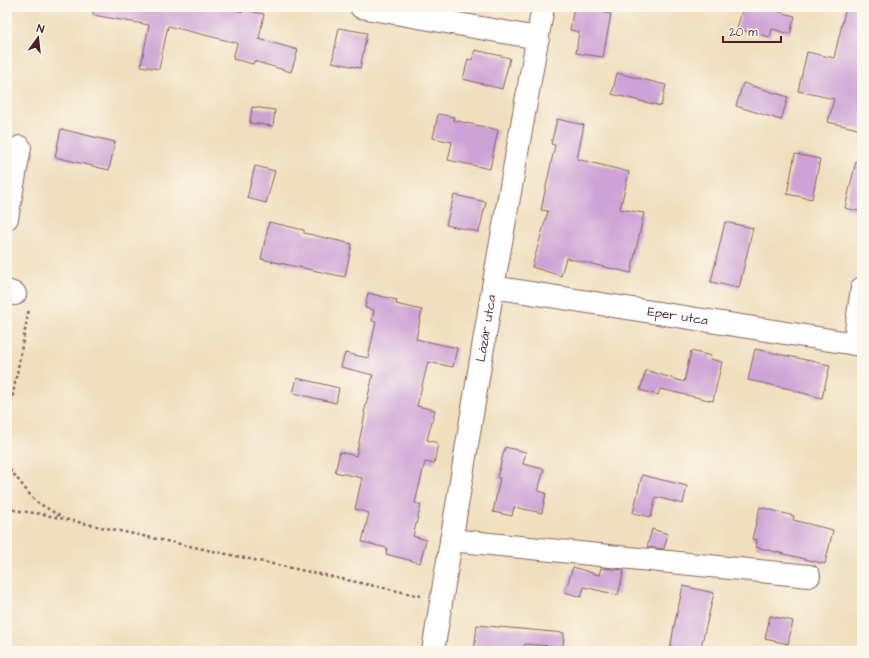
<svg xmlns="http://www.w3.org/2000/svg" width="869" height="658" viewBox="0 0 869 658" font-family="'Architects Daughter',sans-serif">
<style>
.building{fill:#cda2d6}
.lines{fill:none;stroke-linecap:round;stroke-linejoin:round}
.minor-casing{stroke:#84625e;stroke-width:24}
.path{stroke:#84625e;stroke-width:2.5;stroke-dasharray:3 3;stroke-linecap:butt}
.minor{stroke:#fff;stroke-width:22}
.labels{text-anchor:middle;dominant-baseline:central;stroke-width:3;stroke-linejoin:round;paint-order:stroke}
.street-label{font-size:13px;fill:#4a1f2b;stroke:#fbf7ec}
</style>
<rect width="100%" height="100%" fill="#fbf7ec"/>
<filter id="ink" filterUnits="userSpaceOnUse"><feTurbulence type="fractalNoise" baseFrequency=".025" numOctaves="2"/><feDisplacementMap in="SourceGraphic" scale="8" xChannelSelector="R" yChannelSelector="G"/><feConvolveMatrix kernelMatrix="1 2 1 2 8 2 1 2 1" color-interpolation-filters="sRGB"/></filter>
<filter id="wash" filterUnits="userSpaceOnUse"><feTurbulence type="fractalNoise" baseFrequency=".012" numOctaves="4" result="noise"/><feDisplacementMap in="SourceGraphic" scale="16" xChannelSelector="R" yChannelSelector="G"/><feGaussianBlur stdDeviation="0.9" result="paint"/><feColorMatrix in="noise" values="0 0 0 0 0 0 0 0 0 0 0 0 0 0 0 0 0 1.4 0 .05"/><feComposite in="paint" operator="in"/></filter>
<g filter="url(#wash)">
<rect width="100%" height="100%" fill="#f0dfbe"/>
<g id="blocks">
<path class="building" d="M 94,7 L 221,7 L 243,12 L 244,10 L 264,14 L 259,39 L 298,50 L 291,72 L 254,61 L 253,64 L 233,59 L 237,43 L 168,26 L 159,69 L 141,66 L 149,25 L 93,15 Z
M 574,7 L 611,14 L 603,57 L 576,53 L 579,32 L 570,30 Z
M 743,7 L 760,7 L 795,16 L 790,34 L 772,29 L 770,37 L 737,29 Z
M 846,7 L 862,7 L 862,130 L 828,122 L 834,99 L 798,91 L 807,52 L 834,58 Z
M 339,28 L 367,33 L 360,68 L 332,62 Z
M 475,50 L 510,58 L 502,89 L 463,79 L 468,59 L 472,60 Z
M 617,73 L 666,85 L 661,106 L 612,94 Z
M 743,83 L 788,97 L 781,120 L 736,106 Z
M 252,107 L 275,110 L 273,126 L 250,123 Z
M 438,114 L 454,117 L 453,120 L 498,130 L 490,169 L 448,160 L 452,142 L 433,138 Z
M 557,119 L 584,125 L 577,159 L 629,172 L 620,209 L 644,213 L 631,273 L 566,258 L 561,276 L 532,267 L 548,211 L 541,210 L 555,145 L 551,144 Z
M 61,129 L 115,142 L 109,170 L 55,157 Z
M 795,154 L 820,159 L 812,199 L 787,194 Z
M 856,161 L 862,162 L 862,212 L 845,208 Z
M 255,166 L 275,171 L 266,203 L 247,198 Z
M 454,195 L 486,202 L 479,232 L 446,225 Z
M 269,222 L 304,230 L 304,233 L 352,244 L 345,277 L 261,259 Z
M 725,222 L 753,228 L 739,288 L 711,282 Z
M 368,293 L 397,300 L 396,304 L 422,310 L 416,339 L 457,348 L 453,367 L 428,362 L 417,406 L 435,410 L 427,440 L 438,443 L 434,464 L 425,462 L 415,503 L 421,505 L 413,536 L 426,540 L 420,563 L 386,554 L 387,548 L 362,542 L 369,513 L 355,509 L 362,478 L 335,472 L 340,452 L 356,456 L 365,414 L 364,413 L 373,375 L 341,367 L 345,353 L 368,358 L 376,322 L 372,321 L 374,310 L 365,308 Z
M 755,349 L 830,365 L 822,398 L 795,391 L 795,390 L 748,380 Z
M 691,351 L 711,356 L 710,359 L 722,362 L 713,401 L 660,389 L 658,395 L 640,390 L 646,370 L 684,382 Z
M 297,378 L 339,388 L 336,403 L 293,393 Z
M 505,447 L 526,452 L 523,464 L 544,469 L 538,491 L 546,493 L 542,513 L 514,507 L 512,516 L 493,512 L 500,478 L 497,478 Z
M 642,475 L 687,486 L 683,504 L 656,497 L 651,517 L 633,513 Z
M 760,507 L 794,516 L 793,520 L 833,530 L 825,564 L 756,547 L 757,540 L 752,539 Z
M 652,529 L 668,534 L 664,549 L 647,547 Z
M 573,567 L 599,575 L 601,568 L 624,570 L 618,595 L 584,587 L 581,597 L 565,592 Z
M 683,586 L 714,593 L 700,651 L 670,651 L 674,626 Z
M 770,616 L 793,621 L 788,644 L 765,639 Z
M 477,625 L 564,633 L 563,647 L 525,644 L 524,651 L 474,651 Z"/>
</g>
</g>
<g filter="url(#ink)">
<use href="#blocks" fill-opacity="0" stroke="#84625e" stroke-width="1"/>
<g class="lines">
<g class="minor-casing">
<g id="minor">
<path d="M 361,7 L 538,38"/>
<path d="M 7,218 L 20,147"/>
<path id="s1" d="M 493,287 L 862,345"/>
<path d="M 7,291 L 15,294"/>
<path d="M 854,344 L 862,288"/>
<path d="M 451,540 L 809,576"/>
<path id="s2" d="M 433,651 L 493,287 L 543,7"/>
</g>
</g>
<path class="path" d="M 7,426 L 29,309
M 7,446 L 8,467 L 35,501 L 60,516
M 7,509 L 41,514 L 421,596"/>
<use href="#minor" class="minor"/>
</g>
</g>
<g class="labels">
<g class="street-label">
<text stroke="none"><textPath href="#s1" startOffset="187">Eper utca</textPath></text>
<text stroke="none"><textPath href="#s2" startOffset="327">Lázár utca</textPath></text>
</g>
</g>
<rect width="869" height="658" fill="none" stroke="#fbf7ec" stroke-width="24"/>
<g transform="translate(38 38) rotate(15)" stroke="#fbf7ec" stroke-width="3" paint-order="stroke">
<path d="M0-3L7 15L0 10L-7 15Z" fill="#4a1f2b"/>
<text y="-6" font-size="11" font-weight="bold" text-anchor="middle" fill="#4a1f2b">N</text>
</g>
<path d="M723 36v6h58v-6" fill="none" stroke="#4a1f2b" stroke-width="2"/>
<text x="729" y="36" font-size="12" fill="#4a1f2b" stroke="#fbf7ec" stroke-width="3" paint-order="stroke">20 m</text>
</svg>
